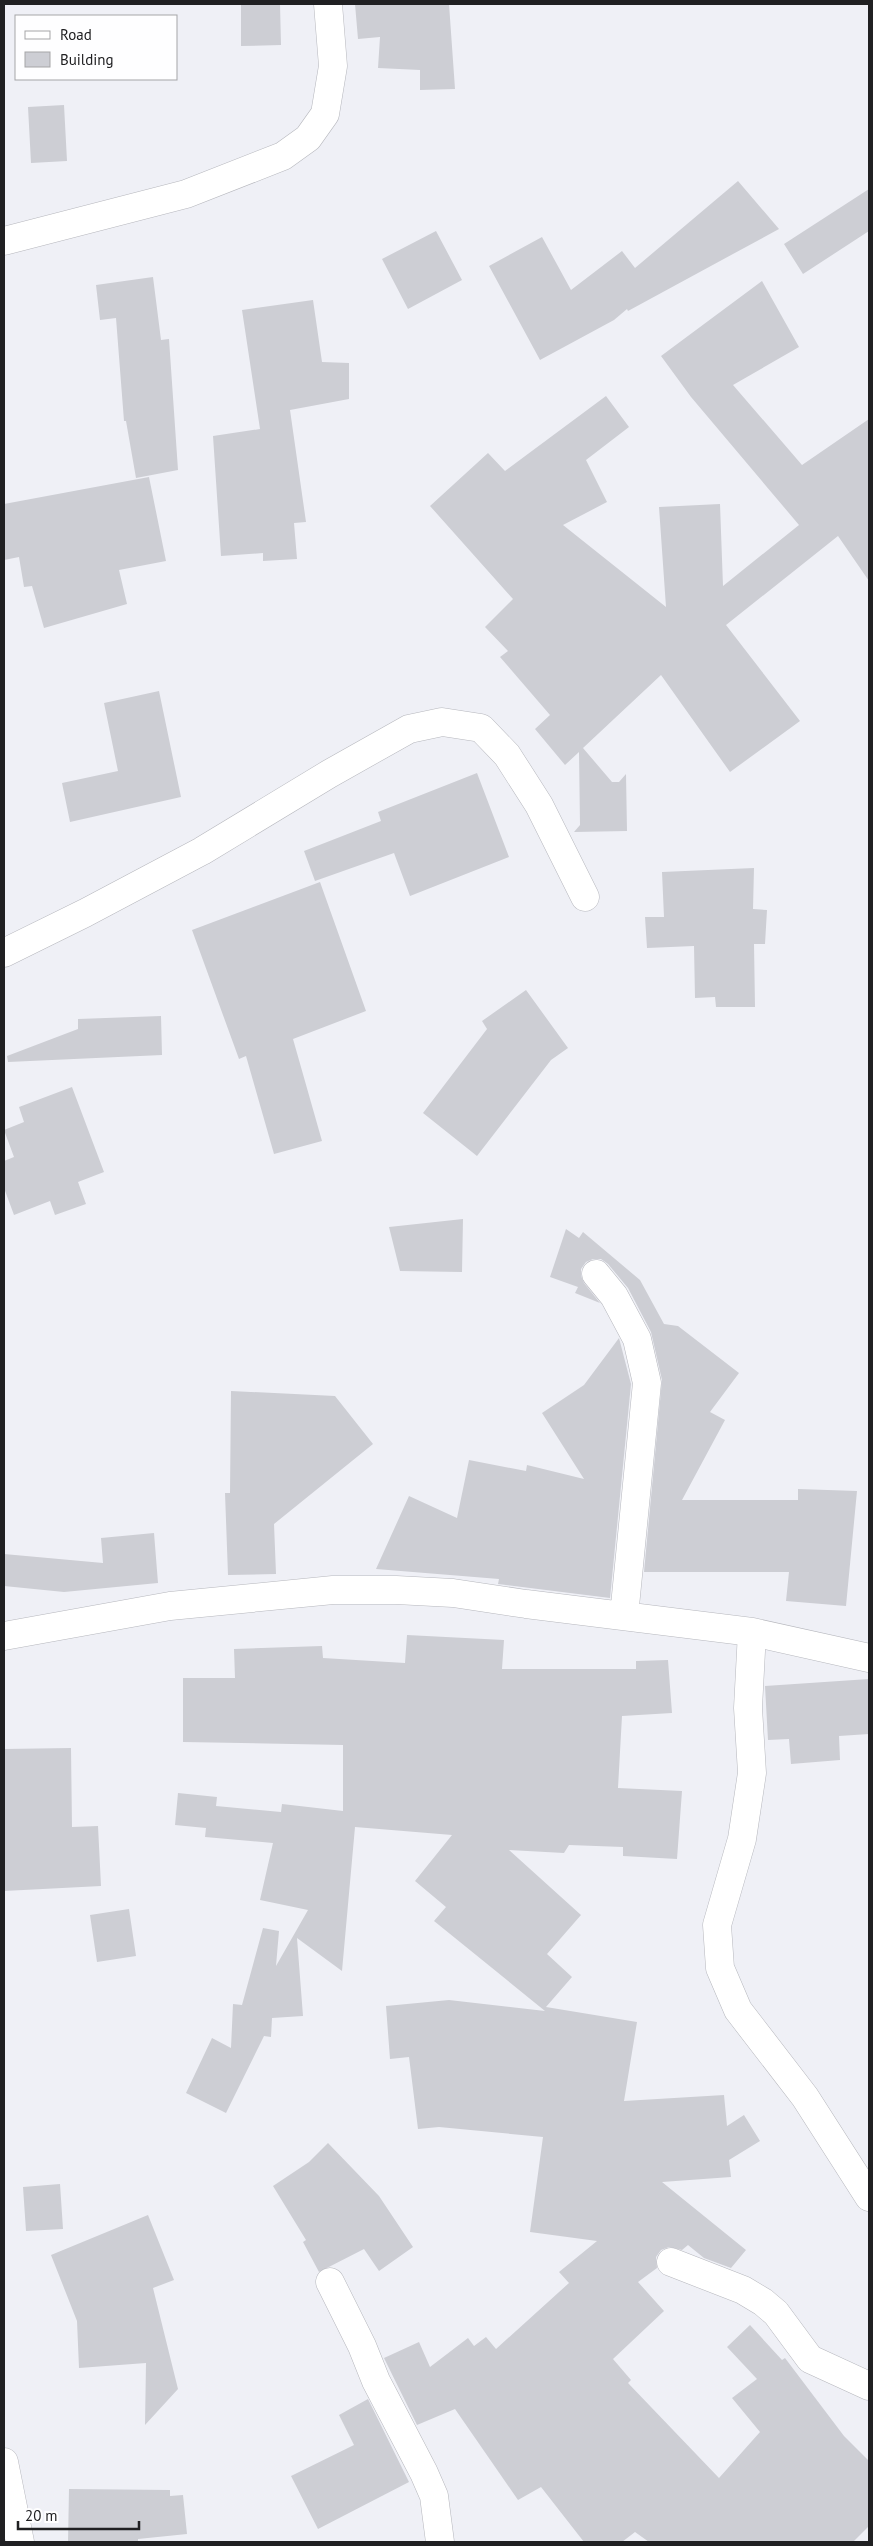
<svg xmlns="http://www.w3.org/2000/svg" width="873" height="2546" viewBox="0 0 873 2546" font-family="'PT Sans',sans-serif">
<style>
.building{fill:#cdced4}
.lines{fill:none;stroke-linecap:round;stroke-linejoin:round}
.minor-casing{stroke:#b6b7bd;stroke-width:29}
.minor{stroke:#fff;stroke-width:28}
</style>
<rect width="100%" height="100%" fill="#eff0f6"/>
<path class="building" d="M 241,4 L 280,4 L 281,45 L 241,46 Z
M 355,4 L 449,4 L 455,89 L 420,90 L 420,70 L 378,68 L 380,37 L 358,39 Z
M 64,105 L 67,161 L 31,163 L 28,107 Z
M 738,181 L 779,229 L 628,311 L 627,309 L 614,320 L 540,360 L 489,266 L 542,237 L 571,290 L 622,251 L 635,268 Z
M 869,189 L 869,231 L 803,274 L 784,244 Z
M 436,231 L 462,280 L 408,309 L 382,259 Z
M 153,277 L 161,340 L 169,339 L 178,470 L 136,478 L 126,421 L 124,421 L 116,318 L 100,320 L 96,285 Z
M 762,281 L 799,347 L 733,385 L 802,465 L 869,419 L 869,581 L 838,536 L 726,625 L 800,721 L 730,772 L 661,675 L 583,748 L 612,782 L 619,782 L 626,774 L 627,831 L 574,832 L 580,825 L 579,752 L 565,765 L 535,729 L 550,715 L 500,657 L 508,651 L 485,627 L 513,599 L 430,506 L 488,453 L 505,471 L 606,396 L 629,427 L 586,460 L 607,502 L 563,525 L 666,607 L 659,507 L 720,504 L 723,586 L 799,525 L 691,397 L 661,356 Z
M 313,300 L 322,362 L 349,363 L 349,399 L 290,410 L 306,522 L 294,523 L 297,559 L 263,561 L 263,553 L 221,556 L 213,436 L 260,429 L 242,310 Z
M 149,477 L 166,561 L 119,570 L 127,604 L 44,628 L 32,586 L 24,587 L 19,557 L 4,560 L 4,504 Z
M 159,691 L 181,797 L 70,822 L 62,783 L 118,771 L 104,703 Z
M 477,773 L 509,857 L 410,896 L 394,853 L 315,881 L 304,851 L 381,821 L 378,812 Z
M 754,868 L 753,909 L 767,910 L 765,944 L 754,944 L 755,1007 L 716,1007 L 715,997 L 695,998 L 694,946 L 647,948 L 645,917 L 664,917 L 662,872 Z
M 320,882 L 366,1011 L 293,1039 L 322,1141 L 274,1154 L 246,1056 L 239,1059 L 192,930 Z
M 526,990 L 568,1048 L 551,1060 L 477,1156 L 423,1113 L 487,1029 L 482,1021 Z
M 161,1016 L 162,1055 L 8,1062 L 7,1056 L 78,1029 L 78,1019 Z
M 72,1087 L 104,1172 L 78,1182 L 86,1204 L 55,1215 L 50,1201 L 14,1215 L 4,1188 L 4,1161 L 14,1157 L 4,1130 L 24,1122 L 19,1107 Z
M 463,1219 L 462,1272 L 400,1271 L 389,1227 Z
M 566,1229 L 579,1238 L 583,1232 L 640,1280 L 664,1324 L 678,1326 L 739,1373 L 710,1412 L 725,1420 L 682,1500 L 798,1500 L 798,1489 L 857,1491 L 846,1606 L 786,1601 L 789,1572 L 644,1572 L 662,1380 L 651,1332 L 628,1288 L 608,1264 L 601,1259 L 593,1259 L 586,1262 L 581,1269 L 581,1276 L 584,1283 L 600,1303 L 575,1293 L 578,1287 L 550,1277 Z
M 619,1338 L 631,1384 L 610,1598 L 498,1584 L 499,1579 L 376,1569 L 409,1496 L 457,1518 L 469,1460 L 526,1471 L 527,1465 L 584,1479 L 542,1413 L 584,1385 Z
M 231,1391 L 335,1396 L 373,1444 L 274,1524 L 276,1574 L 228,1575 L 225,1493 L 230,1493 Z
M 154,1533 L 158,1583 L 64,1592 L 4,1586 L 4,1554 L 103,1563 L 101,1538 Z
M 407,1635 L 504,1640 L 502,1669 L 636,1669 L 636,1661 L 668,1660 L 672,1713 L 622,1716 L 618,1788 L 682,1791 L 677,1859 L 623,1856 L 623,1847 L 569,1845 L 564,1853 L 509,1850 L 581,1915 L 547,1954 L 572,1977 L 546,2007 L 637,2022 L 624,2101 L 724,2095 L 727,2126 L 744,2115 L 760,2141 L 729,2160 L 731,2177 L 662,2182 L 746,2250 L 731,2268 L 704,2258 L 688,2245 L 682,2250 L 669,2247 L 661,2250 L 656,2257 L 657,2268 L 638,2282 L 664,2311 L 613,2359 L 631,2380 L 628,2383 L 719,2478 L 760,2432 L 732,2398 L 757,2379 L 727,2347 L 750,2325 L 782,2360 L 785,2358 L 844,2436 L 869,2461 L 869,2526 L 853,2542 L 649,2542 L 635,2532 L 622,2542 L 584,2542 L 541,2487 L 518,2500 L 455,2409 L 417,2425 L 384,2358 L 419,2342 L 430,2367 L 468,2338 L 474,2346 L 486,2337 L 496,2349 L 569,2283 L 559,2272 L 597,2241 L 530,2232 L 543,2137 L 439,2127 L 418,2129 L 409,2057 L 390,2059 L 386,2006 L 449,2000 L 545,2011 L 434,1921 L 446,1907 L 415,1881 L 452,1835 L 355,1827 L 342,1971 L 297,1938 L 303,2016 L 272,2018 L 271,2037 L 264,2036 L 226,2113 L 186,2093 L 212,2038 L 231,2048 L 233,2004 L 242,2005 L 263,1928 L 279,1931 L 276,1966 L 308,1910 L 260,1900 L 273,1843 L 205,1837 L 206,1828 L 175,1825 L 178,1793 L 217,1797 L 216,1806 L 281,1812 L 282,1804 L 343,1811 L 343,1745 L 183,1742 L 183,1678 L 235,1678 L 234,1649 L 322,1646 L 323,1658 L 405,1663 Z
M 869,1679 L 869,1734 L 839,1736 L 840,1760 L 791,1764 L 789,1739 L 768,1740 L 765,1686 Z
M 71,1748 L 72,1827 L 98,1826 L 101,1886 L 4,1891 L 4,1749 Z
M 129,1909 L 136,1956 L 97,1962 L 90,1915 Z
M 328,2143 L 379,2196 L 413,2247 L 379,2271 L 364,2249 L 319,2272 L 303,2242 L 306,2240 L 273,2186 L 309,2162 Z
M 60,2184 L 63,2229 L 26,2231 L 23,2187 Z
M 148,2215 L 174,2280 L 153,2288 L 178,2389 L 145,2425 L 146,2363 L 79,2368 L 77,2321 L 51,2255 Z
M 368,2399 L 409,2482 L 318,2529 L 291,2476 L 354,2445 L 339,2415 Z
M 69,2489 L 170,2490 L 170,2496 L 183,2495 L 187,2534 L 138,2539 L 138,2542 L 68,2542 Z"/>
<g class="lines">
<g class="minor-casing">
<path id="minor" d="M 4,241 L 186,194 L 283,156 L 308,138 L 325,114 L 333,66 L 328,4
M 4,953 L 85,913 L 202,851 L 329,774 L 409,729 L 442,722 L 481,728 L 507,755 L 539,805 L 585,897
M 596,1274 L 614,1296 L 637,1339 L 647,1383 L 624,1616
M 752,1632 L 748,1708 L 752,1773 L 742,1839 L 717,1925 L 720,1968 L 738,2010 L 805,2097 L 869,2197
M 4,1636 L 170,1606 L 333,1590 L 396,1590 L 453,1593 L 526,1604 L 752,1632 L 869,1658
M 671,2262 L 743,2290 L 763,2302 L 776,2313 L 810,2359 L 869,2386
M 330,2282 L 362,2346 L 376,2381 L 424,2473 L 434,2496 L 440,2542
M 4,2462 L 20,2542"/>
</g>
<use href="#minor" class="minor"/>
</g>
<rect width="873" height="2546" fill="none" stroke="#202022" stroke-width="10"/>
<rect x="15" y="15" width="162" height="65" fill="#fefeff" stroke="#a5a5a7"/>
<rect x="25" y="31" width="25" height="8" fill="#ffffff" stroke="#a5a5a7"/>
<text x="60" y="40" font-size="15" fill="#202022">Road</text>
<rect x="25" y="52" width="25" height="15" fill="#cdced4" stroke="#a5a5a7"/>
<text x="60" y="65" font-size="15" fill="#202022">Building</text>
<path d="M18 2521v8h121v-8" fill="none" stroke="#202022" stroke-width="2.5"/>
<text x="25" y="2521" font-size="15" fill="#202022" stroke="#fefeff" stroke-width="4" paint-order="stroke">20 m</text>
</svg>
